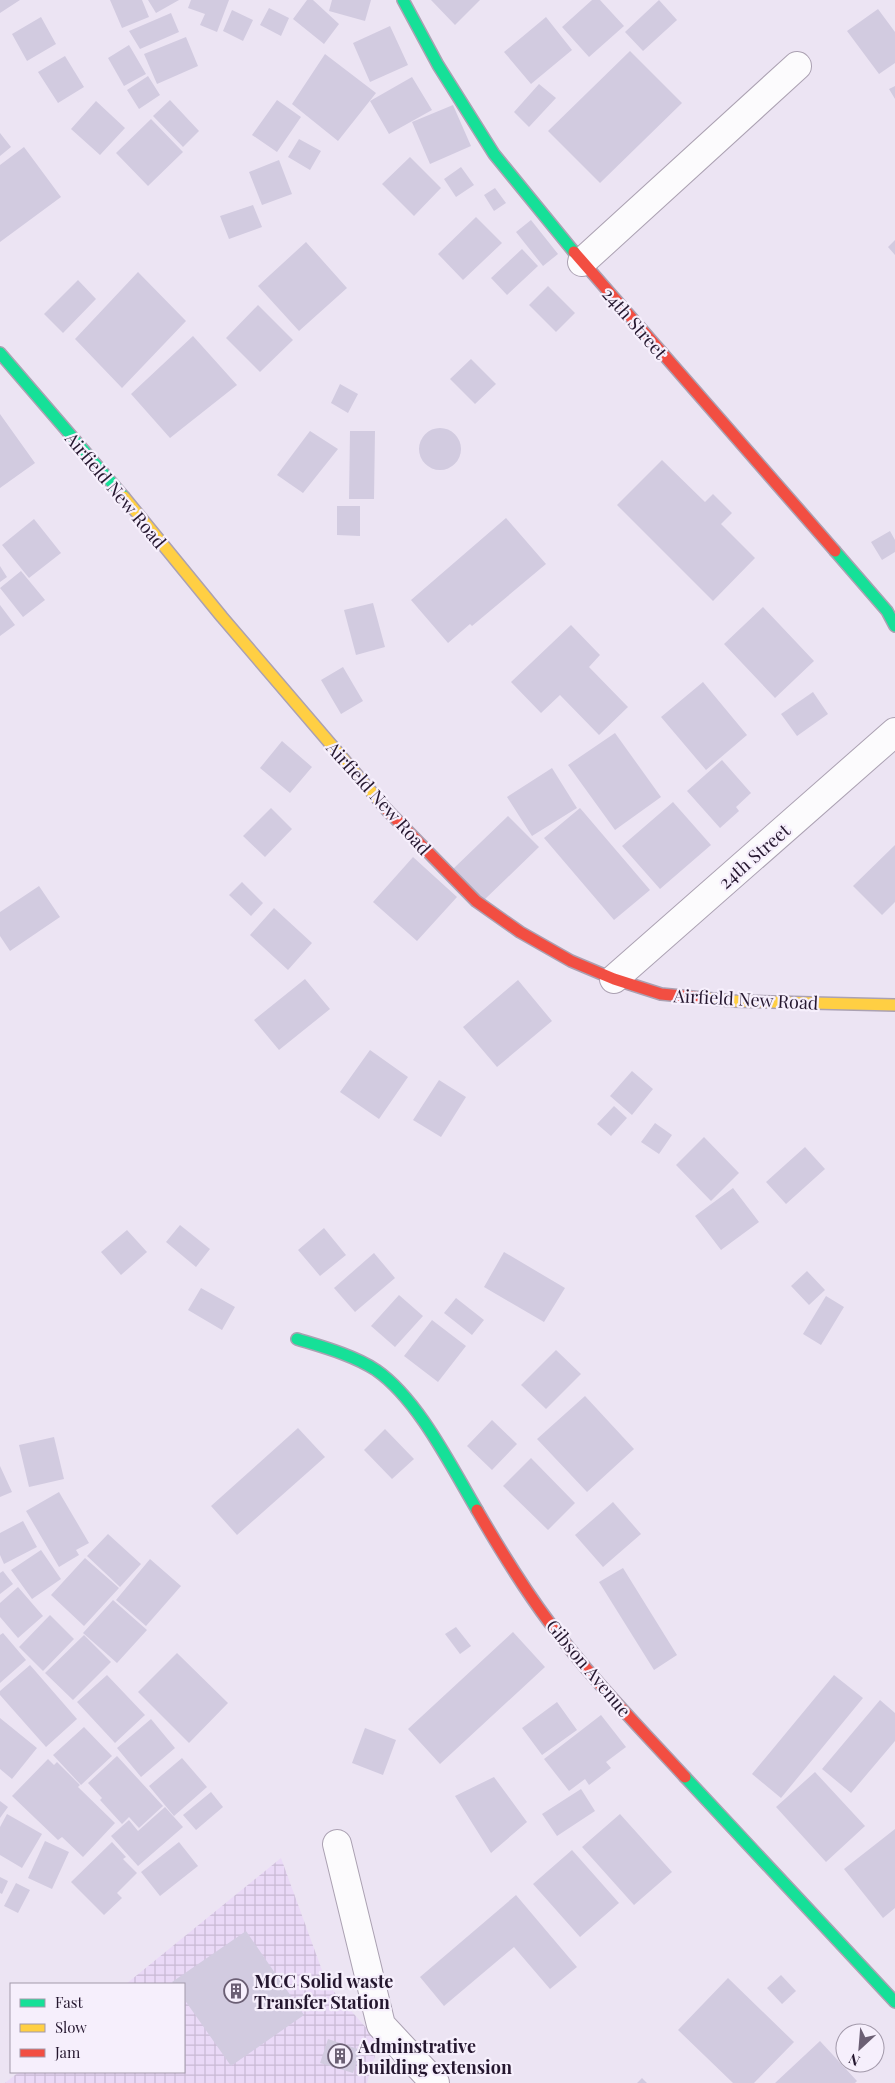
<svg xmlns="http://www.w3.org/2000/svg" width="895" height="2083" viewBox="0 0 895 2083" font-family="'Playfair Display',serif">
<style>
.industrial{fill:url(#industrial-grid)}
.building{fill:#d2cbe0}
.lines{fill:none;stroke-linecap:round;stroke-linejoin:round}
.street-casing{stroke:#aba1b2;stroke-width:30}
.fast-casing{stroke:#aba1b2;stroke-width:14}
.slow-casing{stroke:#aba1b2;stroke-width:14}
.jam-casing{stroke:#aba1b2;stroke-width:14}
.street{stroke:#fcfbfd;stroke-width:28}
.fast{stroke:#16e098;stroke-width:11}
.slow{stroke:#ffcf43;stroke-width:11}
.jam{stroke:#f24e42;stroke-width:11}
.labels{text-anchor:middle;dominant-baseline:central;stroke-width:4.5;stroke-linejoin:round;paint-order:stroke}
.street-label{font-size:18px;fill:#25172f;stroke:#f6effc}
.poi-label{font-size:18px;font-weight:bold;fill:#25172f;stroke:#f6effc;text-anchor:start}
</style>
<defs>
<pattern id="industrial-grid" width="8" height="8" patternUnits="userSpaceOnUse" patternTransform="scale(1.25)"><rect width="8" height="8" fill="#ead9f7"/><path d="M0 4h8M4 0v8" fill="none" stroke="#c9bad4"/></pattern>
</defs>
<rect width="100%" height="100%" fill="#ece4f3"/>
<path class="industrial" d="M 281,1858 L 327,1984 L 379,2042 L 367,2083 L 5,2083 L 19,2072 L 184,2072 L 184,1984 L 126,1984 Z"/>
<path class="building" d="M 0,0 L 20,0 L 0,13 Z
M 110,0 L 142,0 L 149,17 L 122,28 Z
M 148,0 L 179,0 L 156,13 Z
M 191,0 L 229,0 L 217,32 L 200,25 L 205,14 L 188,8 Z
M 307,0 L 313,0 L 339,24 L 324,44 L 293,19 Z
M 332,0 L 371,0 L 365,21 L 329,11 Z
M 431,0 L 480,0 L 455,25 Z
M 592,0 L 600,0 L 624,26 L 589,57 L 562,27 Z
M 659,0 L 677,20 L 643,51 L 625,32 Z
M 269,8 L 289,18 L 281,36 L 260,25 Z
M 878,9 L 895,32 L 895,63 L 879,74 L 847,31 Z
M 232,10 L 253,20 L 243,41 L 223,31 Z
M 171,13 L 179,32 L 140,49 L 129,31 Z
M 41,17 L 56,44 L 27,61 L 12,34 Z
M 546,17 L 572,50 L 531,84 L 504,52 Z
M 390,26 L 408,65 L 370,82 L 353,43 Z
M 186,37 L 198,66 L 157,84 L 144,54 Z
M 129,45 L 146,74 L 124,86 L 108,58 Z
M 630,51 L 682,103 L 600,183 L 548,131 Z
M 325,54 L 376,93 L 338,141 L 292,104 Z
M 65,56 L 84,87 L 58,103 L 38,72 Z
M 148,76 L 160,95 L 139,109 L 127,90 Z
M 412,77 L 432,110 L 389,134 L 370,101 Z
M 539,84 L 556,98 L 529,127 L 514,112 Z
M 895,86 L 895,99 L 889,89 Z
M 170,100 L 199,131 L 183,147 L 153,116 Z
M 277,100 L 301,117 L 277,152 L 252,135 Z
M 96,101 L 125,128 L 100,155 L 71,129 Z
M 453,105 L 471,146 L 430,164 L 412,122 Z
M 151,119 L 183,152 L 148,186 L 116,153 Z
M 0,133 L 11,147 L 0,156 Z
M 299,139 L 321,151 L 310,170 L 288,157 Z
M 24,147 L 61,197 L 0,242 L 0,165 Z
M 410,157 L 441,188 L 414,216 L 382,184 Z
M 279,160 L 292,194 L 262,205 L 249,172 Z
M 461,167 L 474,185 L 456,197 L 444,179 Z
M 495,188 L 506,203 L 494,211 L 484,195 Z
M 253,205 L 262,227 L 229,239 L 220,216 Z
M 476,217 L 502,243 L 463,280 L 438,254 Z
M 531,220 L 558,254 L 543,266 L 516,232 Z
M 895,240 L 895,255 L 888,247 Z
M 306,242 L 347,288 L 299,331 L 258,286 Z
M 522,249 L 538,266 L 507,295 L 491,278 Z
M 138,272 L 186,321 L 122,388 L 75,339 Z
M 78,280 L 96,299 L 63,333 L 44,314 Z
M 548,286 L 575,313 L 556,332 L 529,305 Z
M 258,305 L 293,340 L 260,372 L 226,338 Z
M 193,336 L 237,385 L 170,438 L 131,394 Z
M 471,359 L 496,384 L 475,404 L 450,379 Z
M 340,384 L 358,394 L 348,413 L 331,403 Z
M 0,414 L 35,463 L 0,488 Z
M419 449a21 21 0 1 1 42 0a21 21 0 1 1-42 0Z
M 310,431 L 338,449 L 303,493 L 277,475 Z
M 350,431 L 375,431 L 374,499 L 349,499 Z
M 662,460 L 705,502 L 713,494 L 732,513 L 721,524 L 755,558 L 713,601 L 617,505 Z
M 337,506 L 360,506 L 360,536 L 337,535 Z
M 506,518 L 546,564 L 472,626 L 470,624 L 448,643 L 411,600 Z
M 34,519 L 61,553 L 29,578 L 2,545 Z
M 890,531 L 895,540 L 895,552 L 882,560 L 871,542 Z
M 0,566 L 7,577 L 0,582 Z
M 21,571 L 45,600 L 23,617 L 0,588 Z
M 373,603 L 385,647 L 356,655 L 344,610 Z
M 0,605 L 15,625 L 0,636 Z
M 763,607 L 814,661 L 775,698 L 724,644 Z
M 571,625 L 600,655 L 589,667 L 628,707 L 599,735 L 560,695 L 541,713 L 511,682 Z
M 343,667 L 363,701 L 341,714 L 321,680 Z
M 703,682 L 747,735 L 706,770 L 661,717 Z
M 813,692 L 828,714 L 797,736 L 781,714 Z
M 615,733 L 661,797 L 615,830 L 568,765 Z
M 282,741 L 312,767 L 290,793 L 260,768 Z
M 722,760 L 751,793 L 736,807 L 739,811 L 720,828 L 687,791 Z
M 552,768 L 577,808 L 532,836 L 507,797 Z
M 673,802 L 711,845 L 660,889 L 622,846 Z
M 271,808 L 292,829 L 265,857 L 243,836 Z
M 580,808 L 650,890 L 614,920 L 544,838 Z
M 508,816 L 539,847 L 483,901 L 453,869 Z
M 895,845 L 895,902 L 882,915 L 853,886 Z
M 413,857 L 457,897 L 417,941 L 373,902 Z
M 242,882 L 263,903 L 251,916 L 229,895 Z
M 39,886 L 60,917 L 10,951 L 0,936 L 0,912 Z
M 274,908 L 312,943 L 288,970 L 250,935 Z
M 305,979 L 330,1009 L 279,1050 L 254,1020 Z
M 518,980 L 552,1021 L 497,1067 L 463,1027 Z
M 370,1050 L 408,1077 L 379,1119 L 340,1092 Z
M 632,1071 L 653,1089 L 632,1115 L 610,1096 Z
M 439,1080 L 466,1097 L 441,1137 L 413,1120 Z
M 614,1106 L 627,1118 L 611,1136 L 597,1124 Z
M 655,1123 L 672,1135 L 659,1154 L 641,1142 Z
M 704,1137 L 739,1173 L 711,1201 L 676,1165 Z
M 805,1147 L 825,1169 L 786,1204 L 766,1182 Z
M 733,1188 L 759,1222 L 721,1250 L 695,1216 Z
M 180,1225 L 210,1249 L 196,1267 L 166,1242 Z
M 324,1228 L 346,1255 L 320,1276 L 298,1250 Z
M 127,1230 L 147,1252 L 121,1275 L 101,1252 Z
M 504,1252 L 565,1288 L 544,1322 L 484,1287 Z
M 374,1253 L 395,1278 L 355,1312 L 334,1288 Z
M 807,1271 L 825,1290 L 809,1305 L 791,1286 Z
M 201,1288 L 235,1307 L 222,1330 L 188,1310 Z
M 399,1295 L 423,1316 L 395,1347 L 371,1326 Z
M 826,1296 L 844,1307 L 821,1345 L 803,1334 Z
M 456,1298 L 484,1320 L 472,1335 L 444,1313 Z
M 432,1320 L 466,1346 L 438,1382 L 404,1356 Z
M 556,1350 L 581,1374 L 546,1409 L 521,1385 Z
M 585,1396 L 634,1449 L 587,1492 L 537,1439 Z
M 492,1420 L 517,1444 L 492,1470 L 467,1446 Z
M 298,1428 L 325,1457 L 237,1535 L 211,1506 Z
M 385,1429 L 414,1459 L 392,1479 L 364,1450 Z
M 54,1437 L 64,1479 L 29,1487 L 19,1445 Z
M 531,1458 L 575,1503 L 548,1530 L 503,1486 Z
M 0,1466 L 12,1492 L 0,1497 Z
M 59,1492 L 89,1543 L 76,1550 L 79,1555 L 59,1567 L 26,1511 Z
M 613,1502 L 641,1534 L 603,1567 L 575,1535 Z
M 23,1521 L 37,1547 L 4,1564 L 0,1555 L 0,1533 Z
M 108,1534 L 141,1564 L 120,1587 L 87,1556 Z
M 41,1550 L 61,1579 L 32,1599 L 11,1570 Z
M 85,1558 L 119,1588 L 84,1626 L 51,1595 Z
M 150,1559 L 181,1586 L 146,1626 L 116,1600 Z
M 623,1568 L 677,1655 L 654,1670 L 599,1582 Z
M 3,1571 L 13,1584 L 0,1594 L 0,1573 Z
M 18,1587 L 43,1616 L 18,1638 L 0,1617 L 0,1603 Z
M 113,1600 L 147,1630 L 117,1663 L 83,1633 Z
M 50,1615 L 74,1639 L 43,1671 L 19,1647 Z
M 456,1627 L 471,1646 L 460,1654 L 445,1634 Z
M 513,1632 L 545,1667 L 440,1764 L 408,1729 Z
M 3,1633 L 26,1660 L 0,1683 L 0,1635 Z
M 84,1635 L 111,1662 L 73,1700 L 45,1673 Z
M 177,1653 L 228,1703 L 189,1743 L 138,1692 Z
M 30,1665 L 77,1719 L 46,1747 L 0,1695 L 0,1691 Z
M 107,1675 L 145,1715 L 115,1743 L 77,1702 Z
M 834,1675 L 863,1698 L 781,1798 L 752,1774 Z
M 880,1700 L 895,1713 L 895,1741 L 851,1793 L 822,1769 Z
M 557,1702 L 577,1730 L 542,1755 L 522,1728 Z
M 601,1715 L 626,1747 L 606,1762 L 611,1768 L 589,1785 L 585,1779 L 569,1791 L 544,1759 Z
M 0,1718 L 37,1748 L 12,1779 L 0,1769 Z
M 151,1719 L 175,1748 L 141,1777 L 117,1748 Z
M 84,1727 L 112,1756 L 81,1785 L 53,1755 Z
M 365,1728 L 396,1740 L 383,1775 L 352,1763 Z
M 117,1756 L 163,1806 L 139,1828 L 129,1817 L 122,1824 L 100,1800 L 102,1798 L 88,1783 Z
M 182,1758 L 207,1787 L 174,1816 L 149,1786 Z
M 48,1759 L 54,1765 L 57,1762 L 80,1785 L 78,1787 L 115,1823 L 83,1857 L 62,1837 L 58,1840 L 12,1796 Z
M 815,1772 L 865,1826 L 826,1862 L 776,1807 Z
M 494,1777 L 527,1822 L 491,1853 L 455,1796 Z
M 581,1789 L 595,1811 L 557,1836 L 542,1814 Z
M 211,1792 L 223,1807 L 196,1830 L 183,1815 Z
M 0,1801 L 8,1807 L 0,1818 Z
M 165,1807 L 183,1827 L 138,1866 L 111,1836 L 129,1820 L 138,1831 Z
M 7,1814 L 42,1834 L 22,1868 L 0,1855 L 0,1827 Z
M 620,1814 L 672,1872 L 634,1905 L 582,1847 Z
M 895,1829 L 895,1908 L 883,1918 L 844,1869 Z
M 45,1841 L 69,1852 L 52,1889 L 28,1878 Z
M 112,1842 L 126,1857 L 123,1859 L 137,1873 L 117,1893 L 122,1898 L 104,1915 L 71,1882 Z
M 179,1842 L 198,1866 L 160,1896 L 141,1872 Z
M 572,1850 L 619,1903 L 580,1937 L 533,1884 Z
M 0,1877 L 8,1881 L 2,1894 L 0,1893 Z
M 16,1883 L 30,1890 L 18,1913 L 4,1906 Z
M 516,1895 L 577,1967 L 550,1989 L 514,1947 L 444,2006 L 420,1977 Z
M 246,1931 L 304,2015 L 231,2066 L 184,1999 L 184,1984 L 174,1984 L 172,1982 Z
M 781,1975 L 796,1991 L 782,2004 L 767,1988 Z
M 728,1978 L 794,2042 L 754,2083 L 733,2083 L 678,2030 Z
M 328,2039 L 361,2050 L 353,2073 L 320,2063 Z
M 820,2041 L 857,2081 L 855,2083 L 775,2083 Z
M 642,2078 L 647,2083 L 637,2083 Z"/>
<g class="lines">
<g class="street-casing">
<path id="street" d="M 582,262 L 797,66
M 614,979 L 895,732
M 337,1844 L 381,2025 L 435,2083"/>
</g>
<g class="fast-casing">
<path id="fast" d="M 403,0 L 438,65 L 494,154 L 574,252
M 0,353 L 124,497
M 835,551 L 887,611 L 895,626
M 297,1339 C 323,1347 353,1355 376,1370 C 418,1399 451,1466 477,1510
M 685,1777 L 895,2002"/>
</g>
<g class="slow-casing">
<path id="slow" d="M 124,497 L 222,617 L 387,810
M 703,998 L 733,1001 L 895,1005"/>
</g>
<g class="jam-casing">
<path id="jam" d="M 574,252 L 835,551
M 387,810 L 476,901 L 520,932 L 571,961 L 614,979 L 661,994 L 703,998
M 477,1510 C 499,1548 522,1586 549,1622 C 590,1677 639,1727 685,1777"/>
</g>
<use href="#street" class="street"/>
<use href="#fast" class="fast"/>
<use href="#slow" class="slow"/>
<use href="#jam" class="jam"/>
</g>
<defs>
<g id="building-ring" transform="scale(1.25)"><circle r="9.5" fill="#f6effc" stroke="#6b5f74" stroke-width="1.5"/><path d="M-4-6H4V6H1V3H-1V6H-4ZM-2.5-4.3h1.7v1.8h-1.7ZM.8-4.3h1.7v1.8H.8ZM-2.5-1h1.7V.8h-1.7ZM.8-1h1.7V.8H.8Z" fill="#6b5f74"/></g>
</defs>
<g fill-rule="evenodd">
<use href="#building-ring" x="236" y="1991"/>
<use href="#building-ring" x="340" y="2056"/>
</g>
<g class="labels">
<g class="street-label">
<text transform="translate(635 323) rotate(49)">24th Street</text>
<text transform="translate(116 490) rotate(50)">Airfield New Road</text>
<text transform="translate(379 798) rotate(48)">Airfield New Road</text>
<text transform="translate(754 856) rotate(-41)">24th Street</text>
<text transform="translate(746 999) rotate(3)">Airfield New Road</text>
<text transform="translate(589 1668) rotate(50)">Gibson Avenue</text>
</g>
<g class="poi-label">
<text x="254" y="1981">MCC Solid waste<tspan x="254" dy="21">Transfer Station</tspan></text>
<text x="358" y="2046">Adminstrative<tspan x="358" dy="21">building extension</tspan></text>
</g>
</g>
<rect x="10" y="1983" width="175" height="90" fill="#f6effc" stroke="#a299aa"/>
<rect x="20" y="1999" width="25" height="8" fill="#16e098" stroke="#a299aa"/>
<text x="55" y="2008" font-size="15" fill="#25172f">Fast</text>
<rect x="20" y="2024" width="25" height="8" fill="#ffcf43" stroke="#a299aa"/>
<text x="55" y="2033" font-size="15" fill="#25172f">Slow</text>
<rect x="20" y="2049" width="25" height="8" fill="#f24e42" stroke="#a299aa"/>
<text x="55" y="2058" font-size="15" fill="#25172f">Jam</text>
<g transform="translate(860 2048) rotate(206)"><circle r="24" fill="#f6effc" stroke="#a299aa"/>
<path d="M0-4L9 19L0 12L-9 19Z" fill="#6b5f74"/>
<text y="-8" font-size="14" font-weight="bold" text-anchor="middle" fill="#25172f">N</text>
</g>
</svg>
